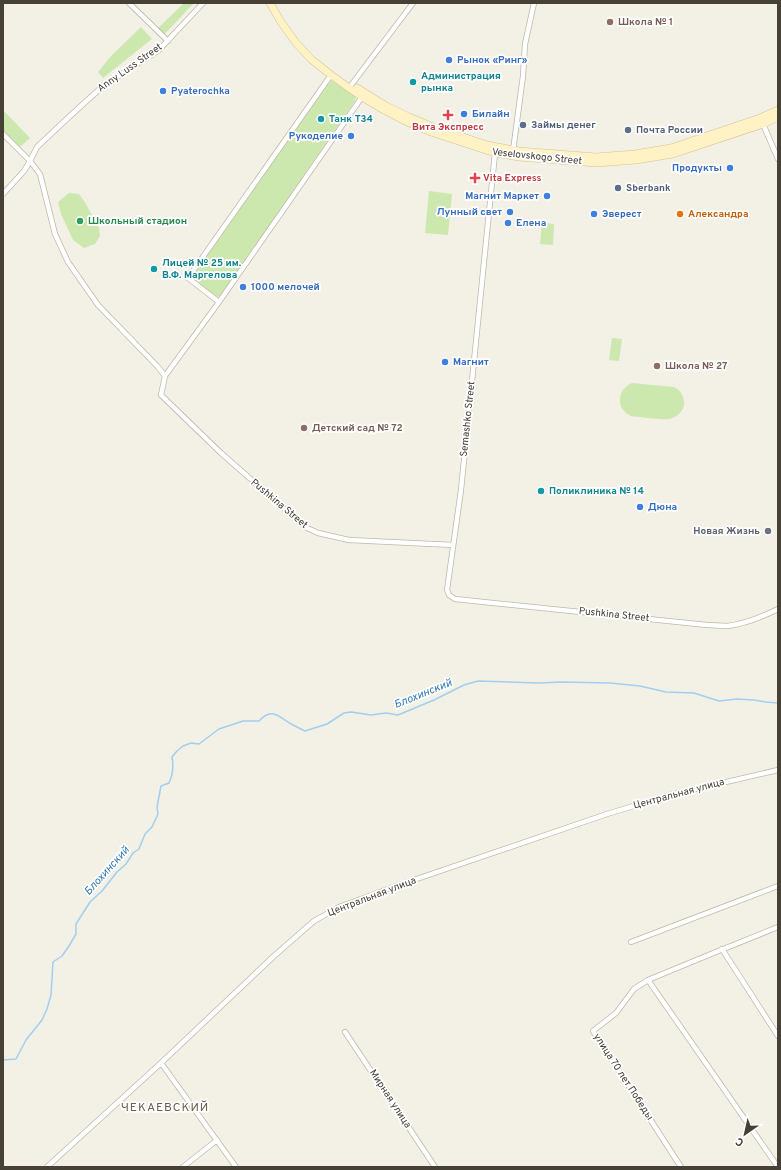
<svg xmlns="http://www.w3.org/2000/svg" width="781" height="1170" viewBox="0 0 781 1170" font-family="Overpass,sans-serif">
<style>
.green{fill:#cde8ae}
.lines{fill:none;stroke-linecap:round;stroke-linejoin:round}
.stream{stroke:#a1cff1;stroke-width:1.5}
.street-casing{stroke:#bfb8a9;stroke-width:6}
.secondary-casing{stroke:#d4c495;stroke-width:8}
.street{stroke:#fff;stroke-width:4.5}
.secondary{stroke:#fff2c5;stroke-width:7}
.education-dot{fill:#8d6e63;stroke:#fff;stroke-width:1.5}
.shop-dot{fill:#3f7fe0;stroke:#fff;stroke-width:1.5}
.culture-dot{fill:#0f9aa8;stroke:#fff;stroke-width:1.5}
.health-dot{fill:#e0444e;stroke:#fff;stroke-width:1.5}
.service-dot{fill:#5c6f8a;stroke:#fff;stroke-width:1.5}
.food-dot{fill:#e8710a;stroke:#fff;stroke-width:1.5}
.leisure-dot{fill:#2e9e5b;stroke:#fff;stroke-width:1.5}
.worship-dot{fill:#6b7280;stroke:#fff;stroke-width:1.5}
.labels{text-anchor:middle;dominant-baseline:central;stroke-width:3.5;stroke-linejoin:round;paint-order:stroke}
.education-label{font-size:10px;font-weight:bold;fill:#785e54;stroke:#fff;text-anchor:start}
.shop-label{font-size:10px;font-weight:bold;fill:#366cbe;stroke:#fff;text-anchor:start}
.street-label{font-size:10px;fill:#464035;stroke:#fff}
.culture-label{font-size:10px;font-weight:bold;fill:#0d838f;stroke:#fff;text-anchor:start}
.service-label{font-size:10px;font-weight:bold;fill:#4e5e75;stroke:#fff;text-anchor:start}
.health-label{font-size:10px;font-weight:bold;fill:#be3a42;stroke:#fff}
.food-label{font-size:10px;font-weight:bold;fill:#c56008;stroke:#fff;text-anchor:start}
.leisure-label{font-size:10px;font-weight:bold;fill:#27864d;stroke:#fff;text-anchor:start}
.worship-label{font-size:10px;font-weight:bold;fill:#5b616d;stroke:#fff;text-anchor:end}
.water-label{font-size:11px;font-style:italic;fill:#2d78b4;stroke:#fff}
.quarter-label{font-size:12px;letter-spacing:1px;fill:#695e4c;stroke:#fff}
</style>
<rect width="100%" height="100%" fill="#f3f0e6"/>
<path class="green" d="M 184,3 L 194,3 L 161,38 L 155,31 Z
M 141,27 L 152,39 L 103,78 L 98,72 L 110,57 Z
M 332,80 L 356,97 L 355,101 L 220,296 L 216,297 L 193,279 L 193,274 L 329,83 Z
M 3,110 L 30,138 L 20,147 L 3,132 Z
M 429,191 L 452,194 L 448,235 L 425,233 Z
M 69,193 L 79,194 L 86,204 L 99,228 L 100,236 L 95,244 L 84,248 L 73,240 L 61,214 L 58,202 Z
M 542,223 L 554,224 L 553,245 L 540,244 Z
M 612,338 L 622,339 L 619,361 L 609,360 Z
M 632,383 L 674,387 C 680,390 683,394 684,402 C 685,410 677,418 669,419 C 660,420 641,417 631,416 C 615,409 617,389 632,383 Z"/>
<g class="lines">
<path class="stream" d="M 3,1060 L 16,1059 L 26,1040 L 42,1020 L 47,1009 L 51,995 L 53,962 L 62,956 L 69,946 L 76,934 L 76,924 L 90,902 L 102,891 L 117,872 L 126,864 L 133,853 L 139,849 L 145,834 L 152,827 L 158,814 L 157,807 L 161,786 L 169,783 C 173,774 174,767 172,757 L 177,751 L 183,746 L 191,743 L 199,744 L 219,729 L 243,721 L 259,721 C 273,706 279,718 293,725 C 297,727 301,729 305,731 L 327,724 L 344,713 L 351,712 L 371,715 L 386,713 L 398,715 L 434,700 L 464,685 L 478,681 L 539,683 L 561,682 L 610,683 L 640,686 L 666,692 L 694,693 L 719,701 L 737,699 L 754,700 L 766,702 L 778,703"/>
<g class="street-casing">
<path id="street" d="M 129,3 L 168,41
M 331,75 L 188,278 L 219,302 L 362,97
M 352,84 L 413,3
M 763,124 L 778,159
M 3,134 L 30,161 L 37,147 L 70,116 L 103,86 L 159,50 L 203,3
M 513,151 L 523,76 L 525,44 L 534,3
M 495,153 L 461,490 L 447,590 L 449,595 L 455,599 L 707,625 C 714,625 720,626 727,626 C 744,624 762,617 778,609
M 3,194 L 24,171 L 30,161 L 40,174 L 55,234 L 68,262 L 98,305 L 158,367 L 165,376
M 219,302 L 165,376 L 161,395 L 221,453 L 305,527 L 318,533 L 349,540 L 453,545
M 631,942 L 778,886
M 722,949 L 778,1036
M 648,980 L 778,1167
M 345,1032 L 435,1167
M 161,1063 L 236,1167
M 47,1167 L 161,1063 L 274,956 L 314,921 L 339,907 L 402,884 L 607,814 L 670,795 L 778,770
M 183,1167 L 217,1140
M 681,1167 L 593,1031 L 616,1013 L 634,989 L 648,980 L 711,954 L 778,927"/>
</g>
<g class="secondary-casing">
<path id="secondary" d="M 270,3 L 281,22 L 296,43 L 312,60 L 331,75 L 362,97 L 384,110 L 407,122 L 431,132 L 495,153 L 519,157 L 597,163 L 636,160 L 673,154 L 763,124 L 778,117
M 357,88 L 386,106 L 409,117 L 433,127 L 487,145 L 519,151 L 596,157 L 635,154 L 671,148 L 760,118 L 778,110"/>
</g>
<use href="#street" class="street"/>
<use href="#secondary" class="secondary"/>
</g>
<g class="education-dot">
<circle cx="610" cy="22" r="4"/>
<circle cx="657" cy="366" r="4"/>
<circle cx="304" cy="428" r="4"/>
</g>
<g class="shop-dot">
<circle cx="449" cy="60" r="4"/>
<circle cx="163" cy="91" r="4"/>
<circle cx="464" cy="114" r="4"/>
<circle cx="351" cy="136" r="4"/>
<circle cx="730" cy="168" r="4"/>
<circle cx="547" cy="196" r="4"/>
<circle cx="510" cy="212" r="4"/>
<circle cx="594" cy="214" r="4"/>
<circle cx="508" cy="223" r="4"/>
<circle cx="243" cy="287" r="4"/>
<circle cx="445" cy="362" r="4"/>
<circle cx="640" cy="507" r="4"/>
</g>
<g class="culture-dot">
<circle cx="413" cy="82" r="4"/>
<circle cx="321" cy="119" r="4"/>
<circle cx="154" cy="269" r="4"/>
<circle cx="541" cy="491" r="4"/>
</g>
<g class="health-dot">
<path d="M446 109h4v4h4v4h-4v4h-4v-4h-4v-4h4z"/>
<path d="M473 172h4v4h4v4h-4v4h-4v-4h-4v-4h4z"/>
</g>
<g class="service-dot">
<circle cx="523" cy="125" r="4"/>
<circle cx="628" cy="130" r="4"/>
<circle cx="618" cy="188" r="4"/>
</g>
<circle class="food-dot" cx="680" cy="214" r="4"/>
<circle class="leisure-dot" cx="80" cy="221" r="4"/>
<circle class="worship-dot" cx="768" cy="531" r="4"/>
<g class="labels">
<g class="education-label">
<text x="618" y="22">Школа № 1</text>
<text x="665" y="366">Школа № 27</text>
<text x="312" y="428">Детский сад № 72</text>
</g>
<g class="shop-label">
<text x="457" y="60">Рынок «Ринг»</text>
<text x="171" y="91">Pyaterochka</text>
<text x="472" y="114">Билайн</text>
<text x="343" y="136" text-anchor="end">Рукоделие</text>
<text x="722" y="168" text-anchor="end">Продукты</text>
<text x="539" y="196" text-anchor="end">Магнит Маркет</text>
<text x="502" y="212" text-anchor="end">Лунный свет</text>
<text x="602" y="214">Эверест</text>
<text x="516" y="223">Елена</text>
<text x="251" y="287">1000 мелочей</text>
<text x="453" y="362">Магнит</text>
<text x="648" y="507">Дюна</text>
</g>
<g class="street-label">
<text transform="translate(130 68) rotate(-35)">Anny Luss Street</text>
<text transform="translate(537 157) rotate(6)">Veselovskogo Street</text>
<text transform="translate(468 419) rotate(-84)">Semashko Street</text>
<text transform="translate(279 504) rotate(40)">Pushkina Street</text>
<text transform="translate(614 615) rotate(6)">Pushkina Street</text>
<text transform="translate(679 794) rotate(-15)">Центральная улица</text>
<text transform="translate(372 897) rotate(-21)">Центральная улица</text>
<text transform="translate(623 1077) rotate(57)">улица 70 лет Победы</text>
<text transform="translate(390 1099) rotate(57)">Мирная улица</text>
</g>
<g class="culture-label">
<text x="421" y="76">Администрация<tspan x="421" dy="12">рынка</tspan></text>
<text x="329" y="119">Танк T34</text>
<text x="162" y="263">Лицей № 25 им.<tspan x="162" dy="12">В.Ф. Маргелова</tspan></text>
<text x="549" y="491">Поликлиника № 14</text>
</g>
<g class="service-label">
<text x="531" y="125">Займы денег</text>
<text x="636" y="130">Почта России</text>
<text x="626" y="188">Sberbank</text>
</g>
<g class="health-label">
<text x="448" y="127">Вита Экспресс</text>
<text x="483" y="178" text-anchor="start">Vita Express</text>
</g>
<g class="food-label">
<text x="688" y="214">Александра</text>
</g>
<g class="leisure-label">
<text x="88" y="221">Школьный стадион</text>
</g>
<g class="worship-label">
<text x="760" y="531">Новая Жизнь</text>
</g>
<g class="water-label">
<text transform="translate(423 694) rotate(-22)">Блохинский</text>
<text transform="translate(107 871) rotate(-48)">Блохинский</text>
</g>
<g class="quarter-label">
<text x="165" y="1108">ЧЕКАЕВСКИЙ</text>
</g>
</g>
<rect width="781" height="1170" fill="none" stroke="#464035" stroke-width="8"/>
<g transform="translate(745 1134) rotate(214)" stroke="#ffffff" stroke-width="3" paint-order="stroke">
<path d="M0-3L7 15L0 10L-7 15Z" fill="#464035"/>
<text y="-6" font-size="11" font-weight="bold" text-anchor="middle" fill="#464035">С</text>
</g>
</svg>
